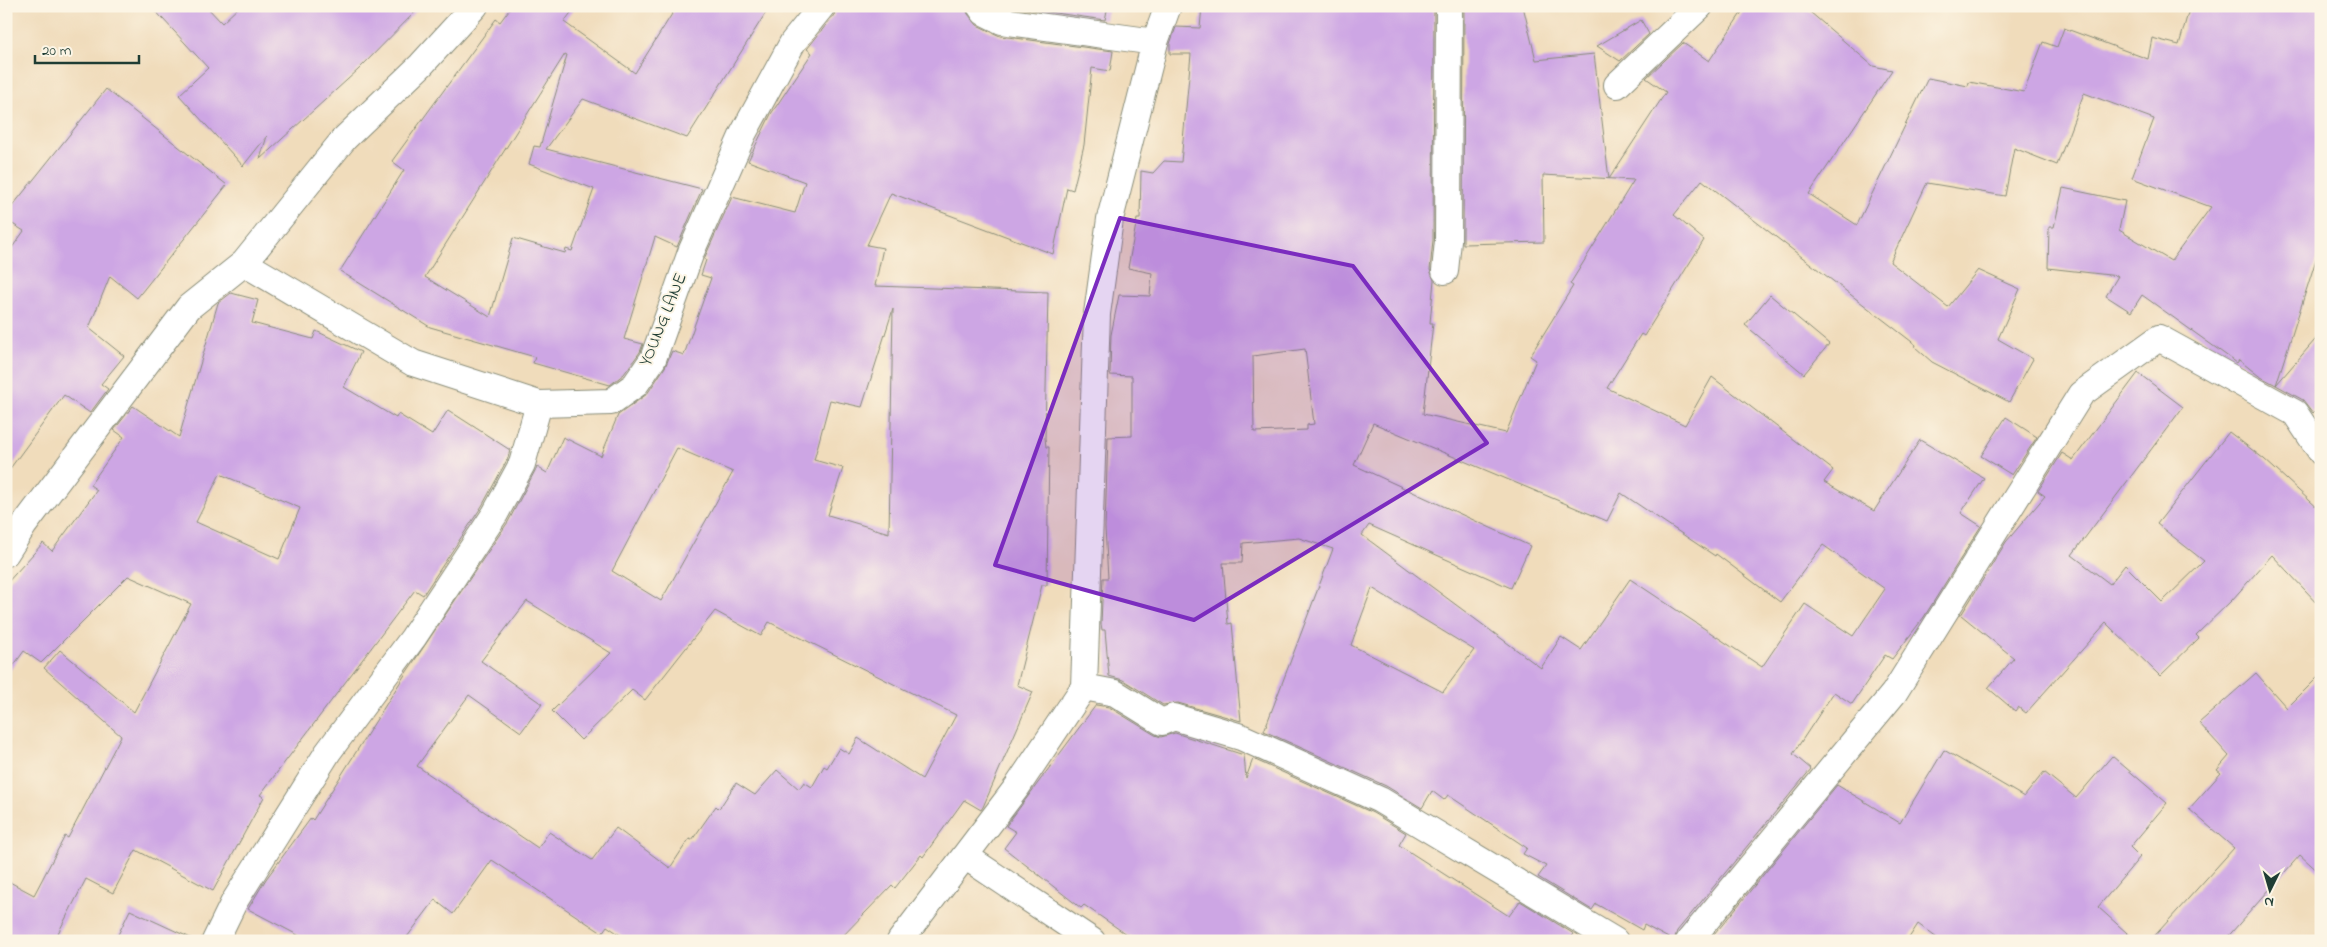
<svg xmlns="http://www.w3.org/2000/svg" width="2327" height="947" viewBox="0 0 2327 947" font-family="'Indie Flower',sans-serif">
<style>
.building{fill:#cda6e4;fill-rule:evenodd}
.lines{fill:none;stroke-linecap:round;stroke-linejoin:round}
.minor-casing{stroke:#888c78;stroke-width:28}
.minor{stroke:#fff;stroke-width:26}
.marked{fill:#7b2cbf;fill-opacity:0.2;stroke:#7b2cbf;stroke-width:4;stroke-linejoin:round}
.labels{text-anchor:middle;dominant-baseline:central;stroke-width:4;stroke-linejoin:round;paint-order:stroke}
.street-label{font-size:18px;fill:#1f3d34;stroke:#fcf5e5}
</style>
<rect width="100%" height="100%" fill="#fcf5e5"/>
<filter id="ink" filterUnits="userSpaceOnUse"><feTurbulence type="fractalNoise" baseFrequency=".02" numOctaves="2"/><feDisplacementMap in="SourceGraphic" scale="10" xChannelSelector="R" yChannelSelector="G"/><feConvolveMatrix kernelMatrix="1 2 1 2 8 2 1 2 1" color-interpolation-filters="sRGB"/></filter>
<filter id="wash" filterUnits="userSpaceOnUse"><feTurbulence type="fractalNoise" baseFrequency=".0096" numOctaves="4" result="noise"/><feDisplacementMap in="SourceGraphic" scale="20" xChannelSelector="R" yChannelSelector="G"/><feGaussianBlur stdDeviation="1.12" result="paint"/><feColorMatrix in="noise" values="0 0 0 0 0 0 0 0 0 0 0 0 0 0 0 0 0 1.4 0 .05"/><feComposite in="paint" operator="in"/></filter>
<g filter="url(#wash)">
<rect width="100%" height="100%" fill="#f0dcbb"/>
<g id="blocks">
<path class="building" d="M 151,6 L 206,6 L 222,23 L 240,6 L 421,6 L 358,70 L 260,159 L 267,136 L 243,166 L 179,95 L 208,68 Z
M 512,6 L 576,6 L 564,22 L 635,73 L 677,6 L 770,6 L 687,138 L 583,99 L 546,149 L 702,189 L 677,247 L 655,237 L 624,339 L 643,344 L 640,352 L 624,374 L 610,385 L 533,363 L 535,357 L 430,327 L 340,271 L 404,170 L 392,161 L 496,19 L 500,22 ZM 565,54 L 567,55 L 540,147 L 534,146 L 529,164 L 594,189 L 572,251 L 566,249 L 565,253 L 513,238 L 490,317 L 425,277 Z
M 837,6 L 965,6 L 968,14 L 977,25 L 1000,36 L 1113,51 L 1110,71 L 1092,68 L 1084,145 L 1073,190 L 1067,188 L 1053,254 L 891,193 L 867,245 L 883,248 L 875,286 L 1048,292 L 1045,438 L 1046,447 L 1049,447 L 1047,585 L 1042,585 L 1017,685 L 1033,692 L 983,807 L 981,810 L 964,800 L 923,857 L 921,855 L 895,888 L 892,885 L 838,941 L 629,941 L 607,926 L 602,933 L 492,860 L 453,914 L 435,900 L 404,941 L 309,941 L 248,909 L 266,879 L 311,818 L 313,820 L 406,673 L 508,522 L 537,467 L 547,473 L 563,437 L 601,456 L 618,415 L 647,394 L 665,367 L 672,351 L 684,355 L 711,278 L 701,275 L 706,260 L 704,259 L 732,197 L 795,213 L 805,182 L 748,161 L 771,114 L 812,53 L 807,49 L 834,15 ZM 893,309 L 891,424 L 889,533 L 828,515 L 843,468 L 814,460 L 830,400 L 862,407 ZM 677,448 L 733,472 L 661,601 L 612,571 ZM 527,601 L 611,653 L 552,711 L 581,740 L 632,690 L 645,700 L 715,611 L 761,636 L 769,622 L 956,715 L 922,779 L 858,738 L 849,754 L 839,748 L 827,768 L 824,766 L 812,787 L 804,782 L 799,789 L 777,770 L 755,795 L 736,783 L 719,809 L 716,806 L 692,840 L 689,839 L 670,868 L 616,828 L 592,860 L 549,832 L 538,848 L 417,766 L 469,695 L 521,732 L 542,704 L 481,661 Z
M 1006,6 L 1108,6 L 1105,20 Z
M 1202,6 L 1434,6 L 1433,240 L 1430,270 L 1434,280 L 1430,323 L 1433,323 L 1423,414 L 1506,433 L 1536,360 L 1530,356 L 1573,286 L 1570,284 L 1634,180 L 1543,175 L 1544,242 L 1463,244 L 1464,6 L 1523,6 L 1536,60 L 1594,54 L 1609,179 L 1666,92 L 1646,78 L 1683,43 L 1709,61 L 1746,6 L 1803,6 L 1873,66 L 1892,70 L 1809,194 L 1857,225 L 1928,78 L 1968,86 L 1969,82 L 2024,92 L 2043,42 L 2057,47 L 2064,28 L 2148,59 L 2152,38 L 2179,45 L 2190,6 L 2321,6 L 2321,244 L 2276,385 L 2259,376 L 2239,360 L 2237,363 L 2142,295 L 2131,312 L 2106,296 L 2118,276 L 2048,268 L 2049,227 L 2054,227 L 2063,188 L 2125,201 L 2119,230 L 2171,261 L 2211,207 L 2132,178 L 2154,119 L 2084,93 L 2057,165 L 2014,148 L 2005,196 L 1927,183 L 1890,262 L 1948,307 L 1978,270 L 2020,289 L 1998,339 L 2033,359 L 2009,402 L 1932,362 L 1915,347 L 1916,345 L 1702,180 L 1674,215 L 1704,240 L 1644,336 L 1641,334 L 1607,388 L 1685,425 L 1712,377 L 1833,470 L 1824,482 L 1874,511 L 1920,440 L 1984,478 L 1961,513 L 1981,526 L 1924,617 L 1892,659 L 1885,655 L 1852,704 L 1834,692 L 1793,754 L 1811,769 L 1677,931 L 1674,941 L 1644,925 L 1642,930 L 1596,904 L 1592,910 L 1538,877 L 1546,866 L 1523,854 L 1527,848 L 1448,795 L 1444,800 L 1432,791 L 1422,808 L 1386,786 L 1264,731 L 1333,549 L 1299,538 L 1243,543 L 1242,563 L 1223,563 L 1228,624 L 1232,623 L 1241,721 L 1178,703 L 1163,705 L 1123,680 L 1109,676 L 1105,630 L 1102,630 L 1101,624 L 1103,578 L 1108,578 L 1105,528 L 1108,437 L 1132,436 L 1132,376 L 1110,375 L 1111,335 L 1119,295 L 1150,296 L 1152,273 L 1128,268 L 1137,219 L 1140,219 L 1141,171 L 1153,173 L 1164,161 L 1181,162 L 1191,54 L 1170,54 L 1170,44 L 1176,27 L 1200,28 ZM 1305,349 L 1314,424 L 1307,425 L 1307,430 L 1254,432 L 1253,356 ZM 1373,423 L 1607,521 L 1621,493 L 1715,556 L 1716,554 L 1780,602 L 1823,545 L 1885,589 L 1853,636 L 1805,604 L 1762,667 L 1630,579 L 1581,650 L 1561,637 L 1541,668 L 1362,535 L 1369,525 L 1511,588 L 1530,546 L 1354,465 ZM 1372,588 L 1474,650 L 1443,692 L 1351,645 Z
M 1641,20 L 1649,34 L 1620,61 L 1597,46 Z
M 106,89 L 227,185 L 137,298 L 110,276 L 89,328 L 124,356 L 101,384 L 108,389 L 90,413 L 64,395 L 6,474 L 6,256 L 24,231 L 6,220 L 6,214 Z
M 231,293 L 258,300 L 252,323 L 313,339 L 316,331 L 361,352 L 344,387 L 396,418 L 398,414 L 432,435 L 448,410 L 510,450 L 508,458 L 482,506 L 423,595 L 415,590 L 260,795 L 264,797 L 213,891 L 136,850 L 113,893 L 86,879 L 54,941 L 6,941 L 6,880 L 34,895 L 65,836 L 68,838 L 121,736 L 44,668 L 60,650 L 134,712 L 191,604 L 128,576 L 41,663 L 24,651 L 6,676 L 6,584 L 43,543 L 52,551 L 97,490 L 90,485 L 124,437 L 114,430 L 133,406 L 179,437 L 218,303 ZM 220,474 L 300,508 L 279,559 L 196,522 Z
M 1770,295 L 1829,344 L 1804,374 L 1745,325 Z
M 2321,333 L 2321,405 L 2313,413 L 2303,400 L 2276,385 Z
M 2138,373 L 2183,407 L 2072,555 L 2110,584 L 2125,565 L 2162,602 L 2204,561 L 2157,524 L 2229,432 L 2264,459 L 2321,511 L 2321,607 L 2272,555 L 2232,600 L 2196,635 L 2199,638 L 2160,676 L 2106,623 L 2026,713 L 2018,707 L 2015,711 L 1988,688 L 2014,658 L 1961,615 L 2006,542 L 2045,496 L 2038,491 L 2062,453 L 2073,460 Z
M 2006,417 L 2037,437 L 2012,475 L 1981,456 Z
M 2256,673 L 2287,708 L 2321,674 L 2321,874 L 2300,855 L 2224,941 L 2150,941 L 2234,848 L 2189,809 L 2221,773 L 2217,770 L 2229,756 L 2199,723 Z
M 1096,705 L 1109,707 L 1155,735 L 1161,737 L 1175,733 L 1244,755 L 1246,778 L 1253,759 L 1373,813 L 1406,833 L 1399,845 L 1509,916 L 1520,901 L 1574,934 L 1568,941 L 1136,941 L 1084,905 L 1081,908 L 1004,848 L 1016,832 L 1006,826 Z
M 1944,750 L 2024,797 L 2044,772 L 2076,798 L 2112,756 L 2167,803 L 2130,847 L 2140,857 L 2098,907 L 2136,941 L 1941,941 L 1918,924 L 1907,941 L 1709,941 L 1837,785 L 1900,823 Z
M 130,910 L 197,941 L 115,941 Z"/>
</g>
</g>
<g filter="url(#ink)">
<use href="#blocks" fill-opacity="0" stroke="#888c78" stroke-width="1"/>
<g class="lines">
<g class="minor-casing">
<path id="minor" d="M 980,6 L 984,12 L 1002,21 L 1155,42
M 1617,85 L 1700,6
M 244,263 L 413,363 L 539,404 L 611,402 L 635,385 L 653,359 L 691,252 L 743,134 L 793,42 L 822,6
M 1445,271 L 1448,241 L 1449,6
M 6,553 L 24,525 L 189,307 L 244,263 L 344,139 L 421,65 L 475,6
M 1084,687 L 1115,693 L 1162,722 L 1174,717 L 1241,737 L 1380,800 L 1615,941
M 965,856 L 1092,941
M 215,941 L 234,902 L 328,752 L 413,638 L 495,514 L 522,464 L 539,404
M 900,941 L 1017,787 L 1084,687 L 1097,314 L 1110,219 L 1155,42 L 1168,6
M 1689,941 L 1894,693 L 2081,394 L 2159,338 L 2295,413 L 2321,452"/>
</g>
<use href="#minor" class="minor"/>
</g>
</g>
<path class="marked" d="M 1120,218 L 1353,266 L 1487,443 L 1194,620 L 995,565 Z"/>
<g class="labels">
<g class="street-label">
<text transform="translate(664 320) rotate(-68)">YOUNG LANE</text>
</g>
</g>
<rect width="2327" height="947" fill="none" stroke="#fcf5e5" stroke-width="25"/>
<g transform="translate(2270 890) rotate(185)" stroke="#fcf5e5" stroke-width="4" paint-order="stroke">
<path d="M0-4L9 19L0 12L-9 19Z" fill="#1f3d34"/>
<text y="-8" font-size="14" font-weight="bold" text-anchor="middle" fill="#1f3d34">N</text>
</g>
<path d="M35 55v8h104v-8" fill="none" stroke="#1f3d34" stroke-width="2.5"/>
<text x="42" y="55" font-size="15" fill="#1f3d34" stroke="#fcf5e5" stroke-width="4" paint-order="stroke">20 m</text>
</svg>
